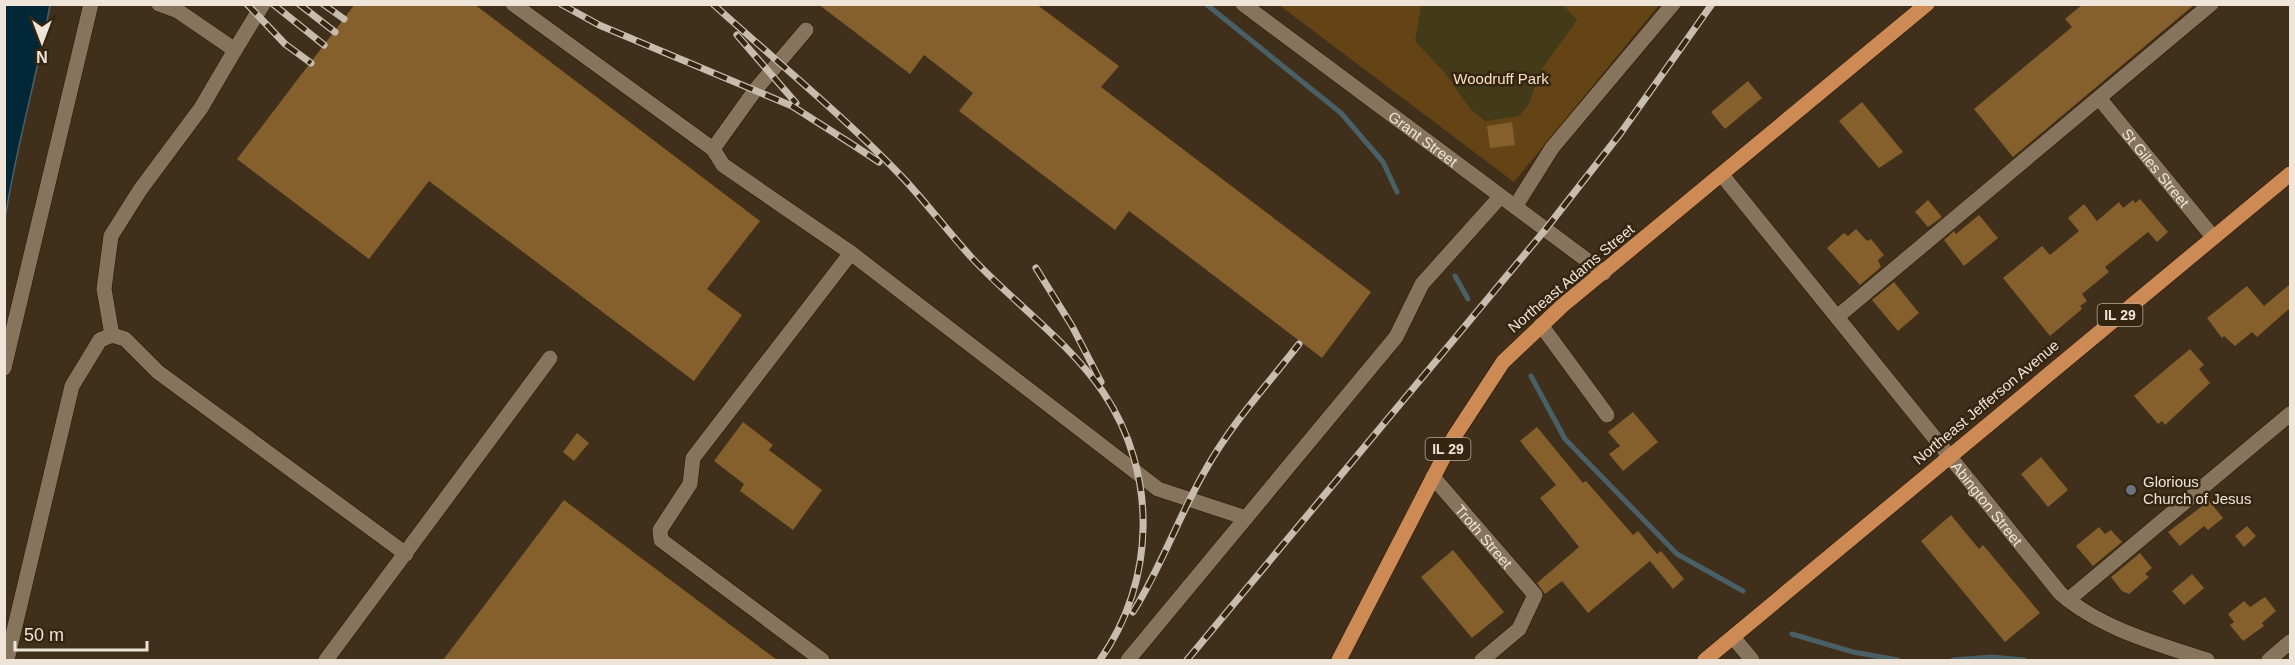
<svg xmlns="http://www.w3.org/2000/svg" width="2295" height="665" viewBox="0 0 2295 665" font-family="Arial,sans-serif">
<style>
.green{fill:#644415}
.sand{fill:#433a1a}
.water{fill:#022737;stroke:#496067;stroke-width:1.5}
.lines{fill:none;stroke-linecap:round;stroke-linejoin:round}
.stream{stroke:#496067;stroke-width:5}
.building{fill:#85602d}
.minor-casing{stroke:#261703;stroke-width:16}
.major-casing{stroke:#261703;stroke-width:16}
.minor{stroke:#87745c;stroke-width:15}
.major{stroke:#ce8a55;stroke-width:15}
.rail-casing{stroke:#c7bcad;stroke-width:7}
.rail{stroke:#352510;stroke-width:4.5;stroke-dasharray:14;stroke-linecap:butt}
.worship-dot{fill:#6b7280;stroke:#352510;stroke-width:2}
.labels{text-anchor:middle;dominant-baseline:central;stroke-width:5;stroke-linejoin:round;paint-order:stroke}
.shield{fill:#352510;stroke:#b6ab9b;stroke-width:1.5}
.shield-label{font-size:14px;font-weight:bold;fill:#eee4d7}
.park-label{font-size:15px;fill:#f7e0c3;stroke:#352510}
.street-label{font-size:15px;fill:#eee4d7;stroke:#352510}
.poi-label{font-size:15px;fill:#eee4d7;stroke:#352510;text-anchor:start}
</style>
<rect width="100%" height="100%" fill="#402f1a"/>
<path class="green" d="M 1279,5 L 1659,5 L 1514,182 Z"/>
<path class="sand" d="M 1421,5 L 1563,5 L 1577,20 L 1539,73 L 1529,104 L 1519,116 L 1485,121 L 1471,110 L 1445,73 L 1415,41 Z"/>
<path class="water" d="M 5,4 L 50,5 C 37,77 16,146 5,219 Z"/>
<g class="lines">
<path class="stream" d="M 1206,4 L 1341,113 L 1383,162 L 1397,192
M 1455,276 L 1468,299
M 1531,376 L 1565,439 L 1677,554 L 1743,591
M 1792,634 L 1853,652 L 1898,660
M 1953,660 L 1992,657 L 2024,660"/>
</g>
<path class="building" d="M 355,4 L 474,4 L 760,221 L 707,289 L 742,315 L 694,381 L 429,181 L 369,259 L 237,159 Z
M 818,4 L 1036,4 L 1119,66 L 1101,87 L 1371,292 L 1322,358 L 1129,211 L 1115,230 L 959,111 L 973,93 L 924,55 L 910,74 Z
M 2083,4 L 2195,4 L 2013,157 L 1974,109 L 2072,27 L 2065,19 Z
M 1748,81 L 1762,98 L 1725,129 L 1711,112 Z
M 1862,102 L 1903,152 L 1879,168 L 1839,121 Z
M 1512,122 L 1515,145 L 1490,148 L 1487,126 Z
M 2140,199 L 2168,232 L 2157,242 L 2148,232 L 2105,267 L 2109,272 L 2082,294 L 2087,301 L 2080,306 L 2082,309 L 2050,336 L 2003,278 L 2042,246 L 2050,255 L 2079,231 L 2068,218 L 2084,204 L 2097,221 L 2119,202 L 2123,208 L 2133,200 L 2135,203 Z
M 1928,200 L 1942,217 L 1928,227 L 1915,212 Z
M 1979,215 L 1998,238 L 1964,266 L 1944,240 L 1954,231 L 1956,234 Z
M 1856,229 L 1867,241 L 1871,239 L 1884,255 L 1878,260 L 1881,267 L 1860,285 L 1827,248 L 1844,233 L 1848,236 Z
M 1894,282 L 1919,313 L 1898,331 L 1872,300 Z
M 2290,284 L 2290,308 L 2257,337 L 2252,332 L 2235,346 L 2224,336 L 2222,338 L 2207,318 L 2247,286 L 2264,306 Z
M 2190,349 L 2204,365 L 2199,369 L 2210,383 L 2165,425 L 2162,421 L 2158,424 L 2134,396 Z
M 1633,412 L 1658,442 L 1623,471 L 1609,454 L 1620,446 L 1608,432 Z
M 743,422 L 773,445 L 769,450 L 822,490 L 793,530 L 740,491 L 744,484 L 714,461 Z
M 1537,427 L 1583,483 L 1586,481 L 1633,535 L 1638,531 L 1657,554 L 1661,551 L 1684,579 L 1673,589 L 1650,561 L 1588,613 L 1562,581 L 1545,594 L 1537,583 L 1579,547 L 1540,498 L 1556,485 L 1520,441 Z
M 577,433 L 589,443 L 574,461 L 563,452 Z
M 2041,457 L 2068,490 L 2048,507 L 2021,474 Z
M 564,500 L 777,660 L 443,660 Z
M 2209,501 L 2223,518 L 2208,530 L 2204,526 L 2180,546 L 2168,532 Z
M 1951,515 L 1979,549 L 1983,545 L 2040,613 L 2005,642 L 1921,541 Z
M 2247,526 L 2256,536 L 2244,547 L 2235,536 Z
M 2099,527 L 2105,534 L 2111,530 L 2122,542 L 2093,566 L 2076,546 Z
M 1453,550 L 1504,612 L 1472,638 L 1421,577 Z
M 2140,553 L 2152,568 L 2145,574 L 2149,577 L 2129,594 L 2122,591 L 2111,577 Z
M 2192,574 L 2204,588 L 2184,605 L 2172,591 Z
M 2265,597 L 2276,611 L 2262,623 L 2264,626 L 2243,641 L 2230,625 L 2234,622 L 2228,614 L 2244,601 L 2250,607 Z"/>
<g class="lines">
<g class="minor-casing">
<g id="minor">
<path d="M 513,4 L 713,149"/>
<path id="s1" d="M 1243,4 L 1604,273"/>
<path d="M 806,30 L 756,89 L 713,149 L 723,165 L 851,253"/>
<path d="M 235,50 L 263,4"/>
<path id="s2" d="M 2099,98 L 2213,237"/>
<path id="s3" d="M 1722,175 L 2060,593 C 2099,628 2158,644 2207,660"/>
<path d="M 1515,207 L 1552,148 L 1673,4"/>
<path d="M 1837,317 L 2211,4"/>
<path d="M 1541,325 L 1607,415"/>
<path d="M 112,335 L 104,289 L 111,236 L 140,190 L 201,108 L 235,50 L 178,11 L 159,4"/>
<path d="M 4,368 L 91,4"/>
<path id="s4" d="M 1433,477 L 1535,595 L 1519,629 L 1482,660"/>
<path d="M 2068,600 L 2290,414"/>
<path d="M 1733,637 L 1752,660"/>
<path d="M 7,660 L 72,386 L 100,340 L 112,335 L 125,339 L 158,372 L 406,554"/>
<path d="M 326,660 L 550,358"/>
<path d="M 822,660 L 661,540 L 660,530 L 690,484 L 693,458 L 851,253 L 1158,489 L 1246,518"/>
<path d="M 1128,660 L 1396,337 L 1422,284 L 1500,197"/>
<path d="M 2269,660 L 2290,642"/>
</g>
</g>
<g class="major-casing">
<path id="major" d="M 1339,660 L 1454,437 L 1503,362 L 1562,306 L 1927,4
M 1705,660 L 2290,174"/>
</g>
<use href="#minor" class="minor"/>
<use href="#major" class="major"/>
<g class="rail-casing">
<path id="rail" d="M 247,4 L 285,44 L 311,63
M 273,4 L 324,45
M 299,4 L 335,32
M 323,4 L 344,19
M 561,4 L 599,25 L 792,106 L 850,143
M 713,4 C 777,62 845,117 904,179 C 928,205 949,233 972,258 C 1014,303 1068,341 1103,392 C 1158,473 1156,581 1100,660
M 737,35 L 796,103
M 844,139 L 879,162
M 1036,268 L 1072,326 L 1101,382
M 1133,612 C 1162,566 1179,515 1206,469 C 1231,424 1268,384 1299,344
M 1187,660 L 1545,230 L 1620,134 L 1712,4"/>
</g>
<use href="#rail" class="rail"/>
</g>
<circle class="worship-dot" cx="2131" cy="490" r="6"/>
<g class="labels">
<g class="shield">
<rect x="2097.5" y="304" width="45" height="22" rx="4.5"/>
<rect x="1425.5" y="438" width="45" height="22" rx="4.5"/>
</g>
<g class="shield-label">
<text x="2120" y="315">IL 29</text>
<text x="1448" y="449">IL 29</text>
</g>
<g class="park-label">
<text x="1501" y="78">Woodruff Park</text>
</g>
<g class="street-label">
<text stroke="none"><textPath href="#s1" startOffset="225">Grant Street</textPath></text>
<text stroke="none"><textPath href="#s2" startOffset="90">St Giles Street</textPath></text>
<text transform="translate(1571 278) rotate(-40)">Northeast Adams Street</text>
<text transform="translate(1986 402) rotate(-40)">Northeast Jefferson Avenue</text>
<text stroke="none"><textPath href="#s3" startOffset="422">Abington Street</textPath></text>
<text stroke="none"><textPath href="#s4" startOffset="78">Troth Street</textPath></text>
</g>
<g class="poi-label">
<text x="2143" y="481">Glorious<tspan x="2143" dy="17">Church of Jesus</tspan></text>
</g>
</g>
<rect width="2295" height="665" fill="none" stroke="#eee4d7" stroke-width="12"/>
<g transform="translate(42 42) rotate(180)" stroke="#352510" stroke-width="4.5" paint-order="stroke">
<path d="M0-4.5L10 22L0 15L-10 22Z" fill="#eee4d7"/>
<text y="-9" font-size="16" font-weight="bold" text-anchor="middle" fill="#eee4d7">N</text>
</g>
<path d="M15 641v9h132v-9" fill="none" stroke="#eee4d7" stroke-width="3"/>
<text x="24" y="641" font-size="18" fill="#eee4d7" stroke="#352510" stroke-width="4.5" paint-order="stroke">50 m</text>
</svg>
